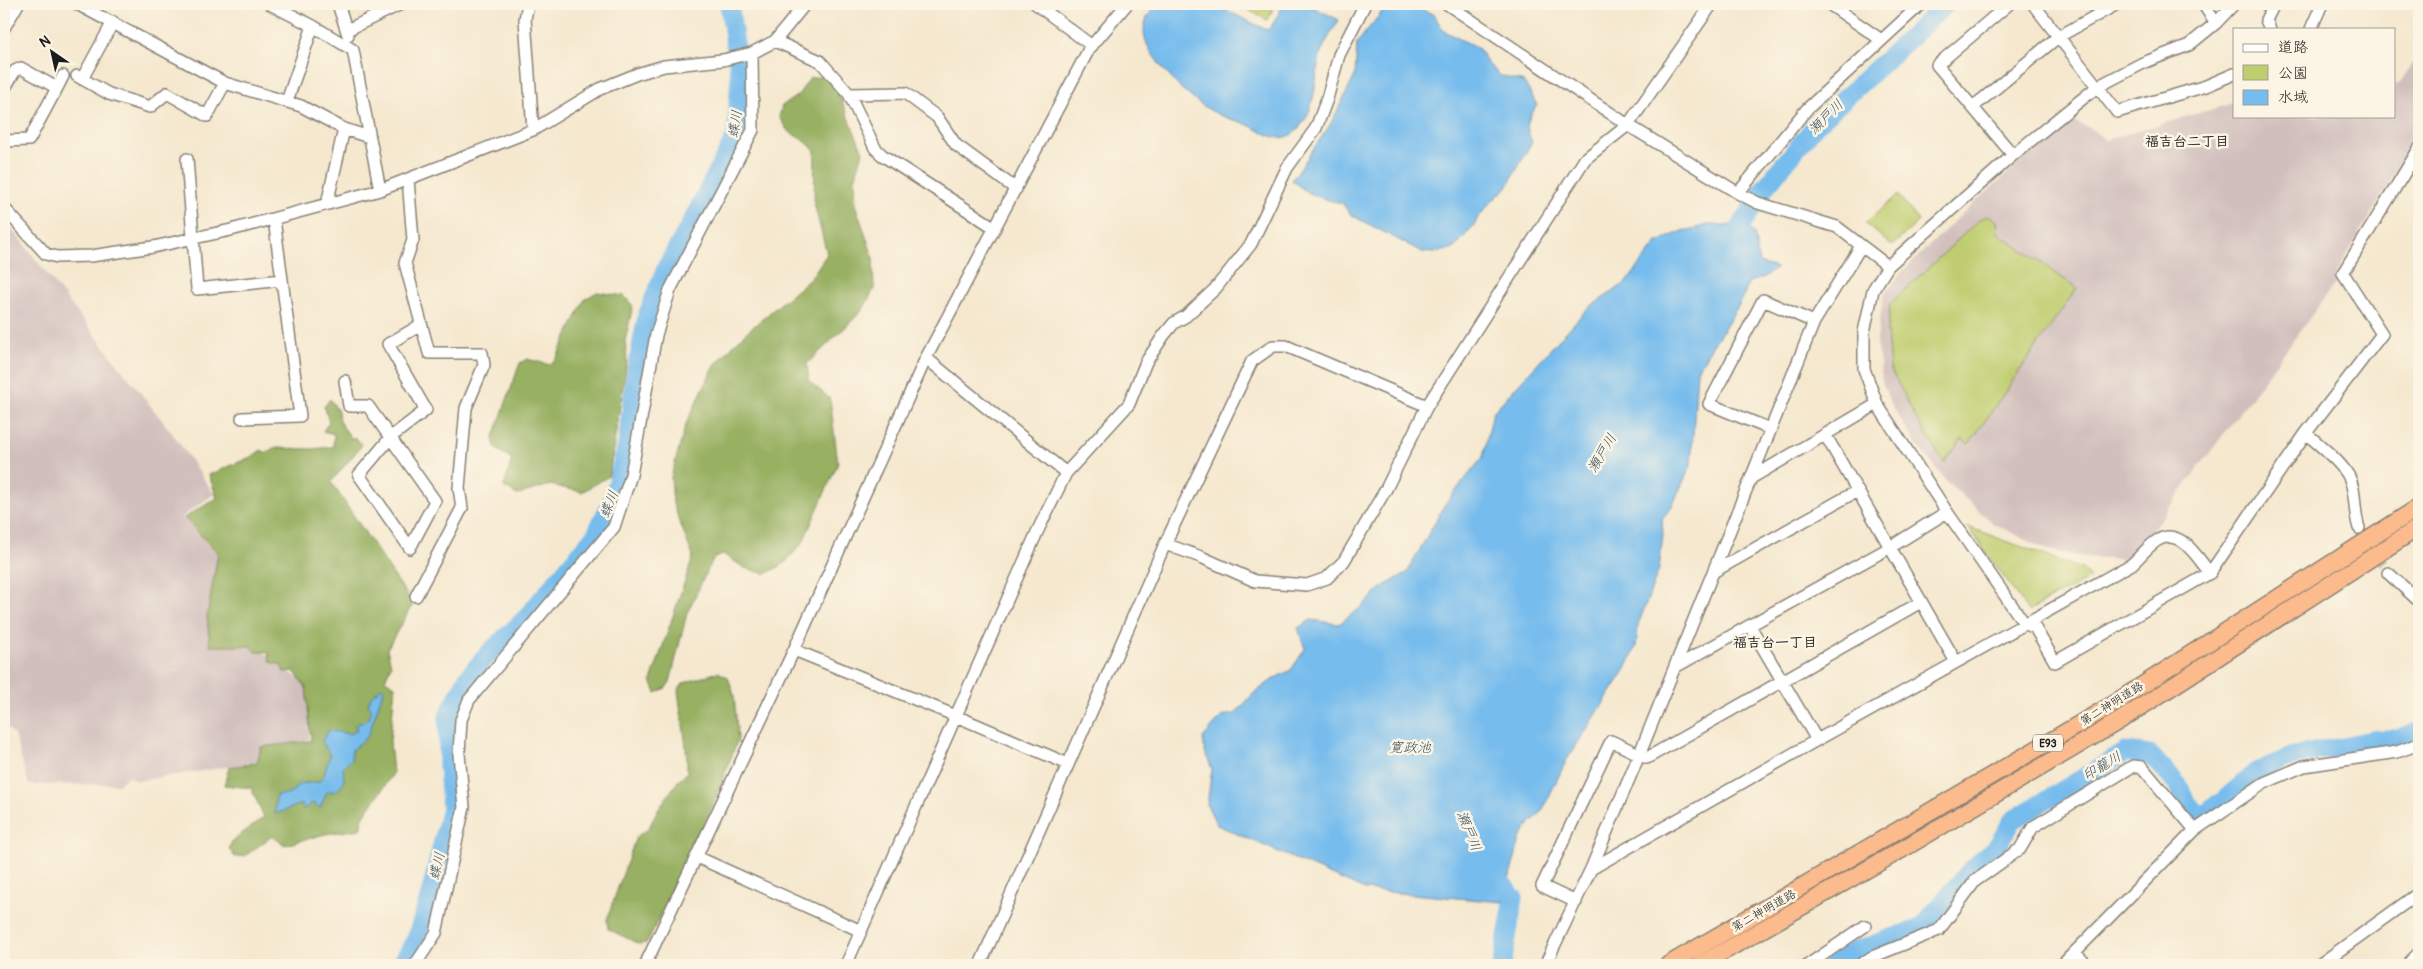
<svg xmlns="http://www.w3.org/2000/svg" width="2423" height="969" viewBox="0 0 2423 969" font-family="Pangolin,'Klee One',sans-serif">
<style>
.industrial{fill:#d1bfbd}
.green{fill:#bfcd6f;stroke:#6e7446}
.forest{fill:#97b062;stroke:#5a663f}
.water{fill:#76bced;stroke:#496c84}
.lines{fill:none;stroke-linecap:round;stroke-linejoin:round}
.river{stroke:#76bced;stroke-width:19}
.minor-tunnel{stroke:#d4c9b4;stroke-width:11;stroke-dasharray:11 5.5;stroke-linecap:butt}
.minor-casing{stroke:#888276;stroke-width:14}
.highway-casing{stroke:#888276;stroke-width:19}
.minor{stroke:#fff;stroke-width:11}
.highway{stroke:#fbbb8c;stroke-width:16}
.labels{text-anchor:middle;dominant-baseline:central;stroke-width:5;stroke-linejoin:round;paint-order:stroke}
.shield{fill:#fcf5e5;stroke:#5f5d58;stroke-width:1}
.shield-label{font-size:11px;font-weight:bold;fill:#1c1c1c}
.street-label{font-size:12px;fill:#1c1c1c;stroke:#fcf5e5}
.water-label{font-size:14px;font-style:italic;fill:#3c5465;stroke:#fcf5e5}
.neighbourhood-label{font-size:14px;font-weight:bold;fill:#1c1c1c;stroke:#fcf5e5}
</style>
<rect width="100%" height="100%" fill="#fcf5e5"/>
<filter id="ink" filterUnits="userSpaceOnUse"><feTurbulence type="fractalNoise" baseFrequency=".02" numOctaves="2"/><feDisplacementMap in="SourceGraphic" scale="10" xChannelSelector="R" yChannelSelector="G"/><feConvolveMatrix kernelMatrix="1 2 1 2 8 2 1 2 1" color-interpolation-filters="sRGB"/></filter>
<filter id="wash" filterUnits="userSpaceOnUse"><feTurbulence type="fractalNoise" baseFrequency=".0096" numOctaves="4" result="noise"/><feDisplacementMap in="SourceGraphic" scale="20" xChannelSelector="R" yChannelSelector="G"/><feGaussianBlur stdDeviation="1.12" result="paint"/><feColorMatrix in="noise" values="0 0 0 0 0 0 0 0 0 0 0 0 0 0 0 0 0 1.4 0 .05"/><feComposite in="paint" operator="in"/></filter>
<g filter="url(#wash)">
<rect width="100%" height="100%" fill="#f5e8cf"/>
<path class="industrial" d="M 2419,53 L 2419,133 L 2336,273 L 2337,281 L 2131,559 L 2084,557 L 2047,550 L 1994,524 L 1948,483 L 1916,444 L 1889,400 L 1882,381 L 1877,339 L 1884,294 L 1903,271 L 1962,214 L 2068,119 L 2088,127 L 2106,140 L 2234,103 L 2234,116 L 2394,116 L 2394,84 L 2399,84 Z
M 4,219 L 175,437 L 214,494 L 182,517 L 218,554 L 207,619 L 210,645 L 256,647 L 307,685 L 309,740 L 262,748 L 258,762 L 137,781 L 128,776 L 119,784 L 29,785 L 14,735 L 4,723 Z"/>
<path class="green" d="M 1237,4 L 1276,4 L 1267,20 Z
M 1898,195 L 1919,221 L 1892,246 L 1865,223 Z
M 1988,215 L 1997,221 L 1998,233 L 2077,288 L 1969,444 L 1962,439 L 1944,463 L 1917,420 L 1890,368 L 1887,332 L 1890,304 L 1979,220 Z
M 1968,527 L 2082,569 L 2090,578 L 2028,611 Z"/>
<path class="forest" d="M 825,76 L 834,83 L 863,152 L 855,179 L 856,207 L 873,257 L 874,289 L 862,311 L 807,364 L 809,381 L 830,399 L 838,463 L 803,542 L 784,564 L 766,574 L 745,568 L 723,554 L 713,559 L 687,613 L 670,682 L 666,688 L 656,693 L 651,681 L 693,557 L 673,504 L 671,477 L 686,424 L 714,366 L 742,336 L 810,279 L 827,254 L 814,203 L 815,150 L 806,142 L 788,131 L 779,117 L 782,106 L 798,95 L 810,78 Z
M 597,292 L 624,296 L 633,306 L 625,341 L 627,361 L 609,476 L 582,492 L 550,485 L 517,495 L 504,487 L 512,459 L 495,448 L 493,439 L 520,363 L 527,359 L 550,365 L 557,357 L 585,299 Z
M 330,399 L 338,411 L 339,421 L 351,438 L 356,438 L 362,445 L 331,482 L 413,604 L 387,649 L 391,665 L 385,680 L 395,686 L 390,741 L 393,774 L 363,817 L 360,829 L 325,834 L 285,845 L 272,836 L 245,856 L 235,857 L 229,849 L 232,841 L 264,817 L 251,788 L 224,785 L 229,767 L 257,763 L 261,747 L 311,741 L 306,688 L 294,671 L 284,672 L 281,665 L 271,662 L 268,652 L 256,652 L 251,646 L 210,646 L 207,617 L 218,553 L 184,518 L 217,498 L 209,475 L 253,456 L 261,450 L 267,453 L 273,448 L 311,449 L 333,447 L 334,434 L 323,431 L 329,422 L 324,407 Z
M 718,672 L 728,677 L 734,695 L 738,739 L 711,810 L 647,943 L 639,944 L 608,929 L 607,919 L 636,837 L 649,828 L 656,813 L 678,781 L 687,773 C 688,745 681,718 678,690 L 684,683 Z"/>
<path class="water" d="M 1156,4 L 1213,4 L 1267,30 L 1271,27 L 1284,4 L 1307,4 L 1339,20 C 1332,32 1321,47 1319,61 C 1314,85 1316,109 1298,129 C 1281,149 1261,129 1243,123 C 1237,120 1231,120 1225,117 C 1198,107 1175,85 1158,62 C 1152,54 1144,42 1144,31 C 1144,20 1150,13 1156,4 Z
M 1385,4 L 1411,4 L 1434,15 L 1444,31 L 1479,49 L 1487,63 L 1501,76 L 1524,82 L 1537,105 C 1527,121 1524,124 1532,142 L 1507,187 L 1490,203 L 1477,219 L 1475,224 L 1454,248 L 1435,253 L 1422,252 L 1351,215 L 1342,203 C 1321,199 1308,195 1292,180 L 1330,125 L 1355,76 L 1357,43 L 1381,13 Z
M 1709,225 L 1743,225 L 1754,233 L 1759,263 L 1777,268 L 1764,277 L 1749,282 L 1742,300 L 1697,370 L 1691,465 L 1672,506 L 1662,519 L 1663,535 L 1659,569 L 1638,625 L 1636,647 L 1626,669 L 1566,761 L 1541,813 L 1530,823 L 1520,839 L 1503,902 L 1365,890 L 1217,825 L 1207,805 L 1212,769 L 1205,752 L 1203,738 L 1222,716 L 1235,714 L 1253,694 L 1275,678 L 1291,670 L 1305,649 L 1298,628 L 1311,620 L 1339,624 L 1360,608 L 1384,586 L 1407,573 L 1445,504 L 1483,457 L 1493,412 L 1587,309 L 1627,282 L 1657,242 L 1683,231 Z
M 382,687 L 384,689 L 368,736 L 352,750 L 351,760 L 343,767 L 344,781 L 338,790 L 327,792 L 320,808 L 313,803 L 303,809 L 302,804 L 275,814 L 276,795 L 290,794 L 299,784 L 318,782 L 323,778 L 330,755 L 322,741 L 329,730 L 350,734 L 357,730 L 355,725 L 368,719 L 372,709 L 368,704 L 371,696 Z"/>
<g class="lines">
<path class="river" d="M 1730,245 L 1763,190 L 1815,126 L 1946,4
M 1490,869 L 1514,898 L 1502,965
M 401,965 L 416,939 L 430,895 L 451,808 L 448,765 L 448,716 L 468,677 L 491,651 L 525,619 L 596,534 L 614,496 L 627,446 L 635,378 L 647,316 L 667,266 L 688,229 L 736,136 L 740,76 L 729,4
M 1833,965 L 1854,951 L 1921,928 L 1966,875 L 1998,845 L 2013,820 L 2126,752 L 2150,755 L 2179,786 L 2187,804 L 2201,817 L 2223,801 L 2256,772 L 2294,756 L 2377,739 L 2398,739 L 2419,731"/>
</g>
</g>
<g filter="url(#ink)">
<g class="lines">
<path class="minor-tunnel" d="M 2359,528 L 2388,573"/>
<g class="minor-casing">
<path id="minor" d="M 77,4 L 225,83 L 301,106 L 344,129 L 369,137
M 270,4 L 313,26 L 353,50 L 380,190
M 338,4 L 348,35
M 528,4 L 525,19 L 533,130
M 1036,4 L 1092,46
M 1447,4 L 1628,125 L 1738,193 L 1758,203 L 1837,227 L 1888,266
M 1829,4 L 1880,39
M 2009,4 L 1937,65 L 2013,155
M 2033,4 L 2117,112 L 2206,86 L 2234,74
M 2203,4 L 2216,23
M 2234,4 L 2216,23 L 2189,45 L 2143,63 L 2097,87 L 2013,155 L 1888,266 L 1873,290 L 1864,332 L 1864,369 L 1877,404 L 1947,512 L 2024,623 L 2035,628 L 2055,662 L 2210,573 L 2306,433 L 2382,334 L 2343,273 L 2419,149
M 4,28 L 18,4
M 2270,29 L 2266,20 L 2274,4
M 2311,29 L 2322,4
M 347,30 L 401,4
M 775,41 L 820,61 L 849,94 L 875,148 L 882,155 L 995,228
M 77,76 L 109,94 L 150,107 L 167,93 L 207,116 L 225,83
M 82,79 L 113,22
M 57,88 L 63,76
M 4,89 L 15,71 L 21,68 L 57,88 L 29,140 L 4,141
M 849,94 L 905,93 L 937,117 L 956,145 L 1016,189
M 287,101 L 313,26
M 1973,107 L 2058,37 L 2117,4
M 187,159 L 197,289 L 282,280
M 408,179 L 413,240 L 405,263 L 429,353 L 482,353 L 484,365 L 466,408 L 459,488 L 462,508 L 416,596
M 1738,193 L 1807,109 L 1921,4
M 327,204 L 344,129
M 4,208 L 46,254 L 57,257 L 91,256 L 153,247 L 231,230 L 380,190 L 533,130 L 600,89 L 637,74 L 664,66 L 723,60 L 752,53 L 775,41 L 805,4
M 926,358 L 1066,473
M 345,381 L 349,406 L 368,406 L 435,501 L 410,548 L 359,475 L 391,437 L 426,410 L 388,344 L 421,325
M 242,418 L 300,416 L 274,219
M 1770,429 L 1709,404 L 1763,300 L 1814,322
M 2306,433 C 2320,446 2338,459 2348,475 C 2357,490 2353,511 2359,528
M 1826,436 L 1956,662
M 1753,477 L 1877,404
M 1165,544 L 1201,557 L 1255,581 L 1307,585 L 1327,578 L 1344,561 L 1386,489 L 1427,406 L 1585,159 L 1628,125 L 1712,4
M 1715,571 L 1857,491
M 2388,573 L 2419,601
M 1750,626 L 1817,740
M 794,650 L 956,716 L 1068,764
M 1677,666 L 1889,548 L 1947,512
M 697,857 L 861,931
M 1591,869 L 1817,740 L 2132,564 C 2140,557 2149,545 2158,540 C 2181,527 2198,559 2210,573
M 1576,902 L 1542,886 L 1611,741 L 1647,758 L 1921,602
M 2075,953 L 2087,965
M 381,965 L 382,965
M 415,965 L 436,933 L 464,807 L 459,754 L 461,720 L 469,700 L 614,527 L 631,475 L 656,335 L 670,290 L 753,130 L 752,53
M 645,965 L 794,650 L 926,358 L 1089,49 L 1127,4
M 846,965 L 1038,530 L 1066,473 L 1129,404 L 1146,362 L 1164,335 L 1174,323 L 1186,316 L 1215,289 L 1251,244 L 1287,168 L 1316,128 L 1327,99 L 1339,55 L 1365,4
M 980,965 L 1165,544 L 1252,361 L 1273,346 L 1286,346 L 1427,406
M 1545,965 L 1591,869 L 1640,753 L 1814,322 L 1861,246
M 1808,965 L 1865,926
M 1860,965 L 1872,957 L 1939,930 L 1975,881 L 2020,849 L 2033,827 L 2133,766 L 2142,767 L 2195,830
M 2062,965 L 2195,830 L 2264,783 L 2304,766 L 2397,752 L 2419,744
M 2319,965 L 2419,893
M 2407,965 L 2419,953"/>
</g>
<g class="highway-casing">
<path id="highway" d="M 1668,965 L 2110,706 L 2419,507
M 1700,965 L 1901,850 L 2119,721 L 2419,527"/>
</g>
<use href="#minor" class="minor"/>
<use href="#highway" class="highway"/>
</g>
</g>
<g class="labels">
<rect class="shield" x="2033" y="734.5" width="30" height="17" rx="4"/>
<g class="shield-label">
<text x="2048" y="743">E93</text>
</g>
<g class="street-label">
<text transform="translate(2112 704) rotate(-32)">第二神明道路</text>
<text transform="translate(1764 911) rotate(-30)">第二神明道路</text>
</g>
<g class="water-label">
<text transform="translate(1826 117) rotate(-45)">瀬戸川</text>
<text transform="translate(735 124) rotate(-81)">蝶川</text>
<text transform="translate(1602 453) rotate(-59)">瀬戸川</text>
<text transform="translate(609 504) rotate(-68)">蝶川</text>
<text x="1410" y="747">寛政池</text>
<text transform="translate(2102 766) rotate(-31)">印籠川</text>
<text transform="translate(1469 831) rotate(68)">瀬戸川</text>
<text transform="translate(437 866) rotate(-77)">蝶川</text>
</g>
<g class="neighbourhood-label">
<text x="2187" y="141">福吉台二丁目</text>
<text x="1775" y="642">福吉台一丁目</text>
</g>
</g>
<rect width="2423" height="969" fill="none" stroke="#fcf5e5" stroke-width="20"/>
<rect x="2233" y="28" width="162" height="90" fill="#fcf5e5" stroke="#a29e95"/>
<rect x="2243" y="44" width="25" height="8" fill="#ffffff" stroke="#a29e95"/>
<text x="2278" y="52" font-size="15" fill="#1c1c1c">道路</text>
<rect x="2243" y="65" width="25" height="15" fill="#bfcd6f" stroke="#a29e95"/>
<text x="2278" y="78" font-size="15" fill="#1c1c1c">公園</text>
<rect x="2243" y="90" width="25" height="15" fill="#76bced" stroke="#a29e95"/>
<text x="2278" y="102" font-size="15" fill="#1c1c1c">水域</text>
<g transform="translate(52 52) rotate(326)" stroke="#fcf5e5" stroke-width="4" paint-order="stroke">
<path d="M0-4L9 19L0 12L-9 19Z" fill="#1c1c1c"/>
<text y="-8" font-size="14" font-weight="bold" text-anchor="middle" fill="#1c1c1c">N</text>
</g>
</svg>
